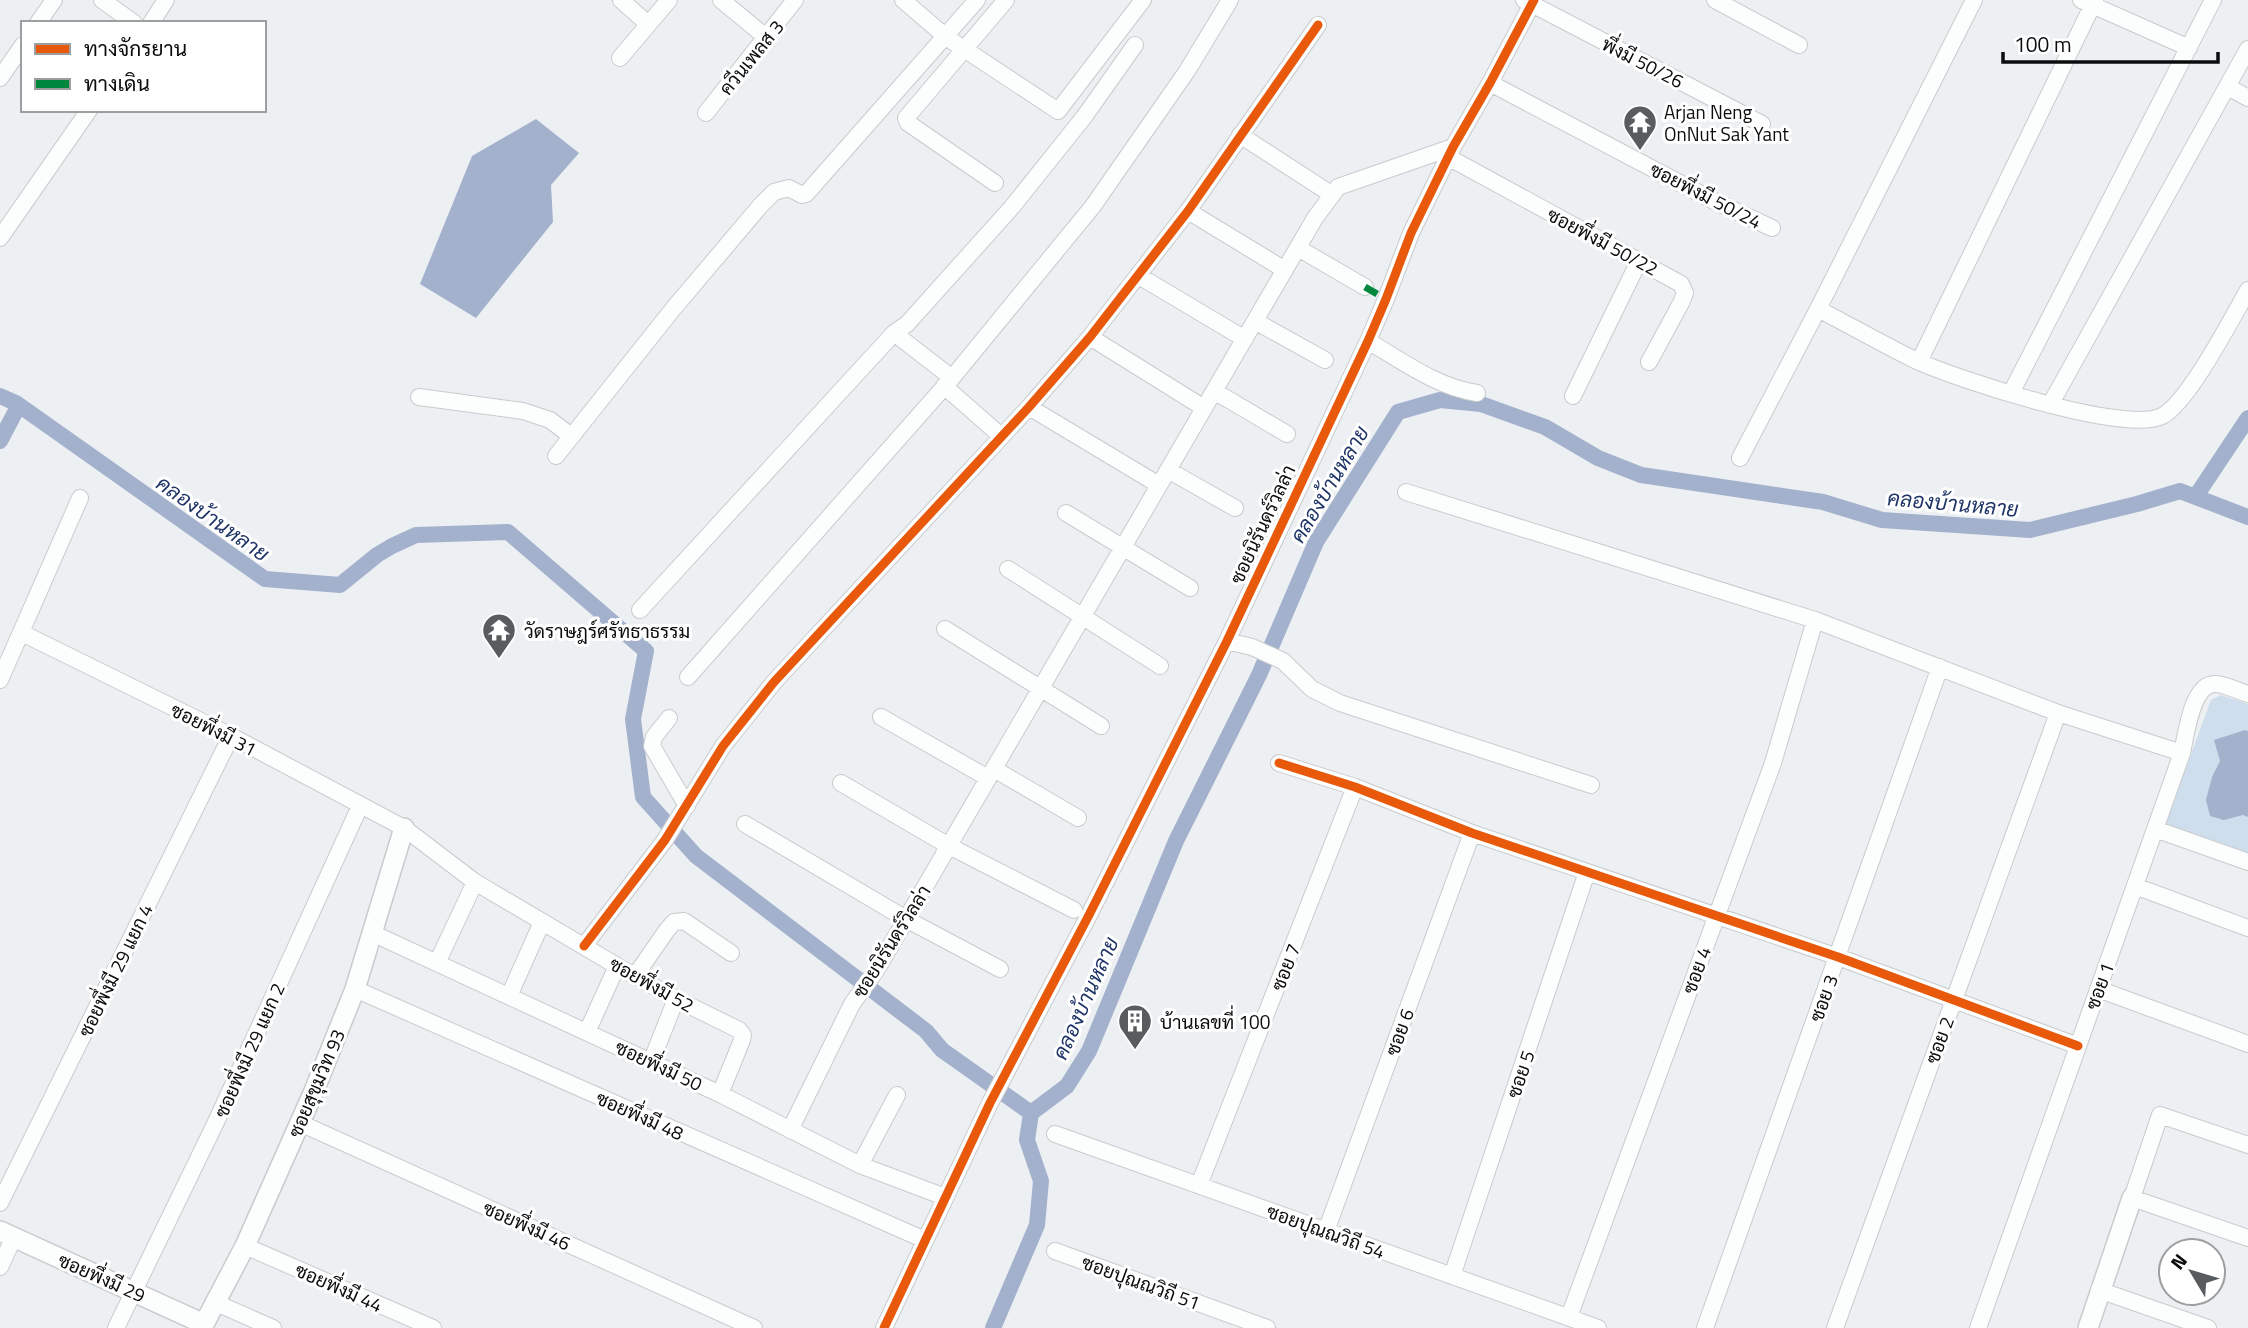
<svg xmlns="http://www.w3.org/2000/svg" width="2248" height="1328" viewBox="0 0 2248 1328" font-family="'Titillium Web',Sarabun,sans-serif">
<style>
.green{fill:#cfdeec}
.water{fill:#a3b1cd}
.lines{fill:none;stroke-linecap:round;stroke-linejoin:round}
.canal{stroke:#a3b1cd;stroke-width:16}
.minor-casing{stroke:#c8cbcd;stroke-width:18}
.tertiary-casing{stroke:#c8cbcd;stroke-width:22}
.minor{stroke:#fcfdfd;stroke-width:16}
.tertiary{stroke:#fcfdfd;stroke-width:19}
.quiet{stroke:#00873e;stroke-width:7;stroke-dasharray:14 7;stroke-linecap:butt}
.cycleway-casing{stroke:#fff;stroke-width:13}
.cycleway{stroke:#e8590c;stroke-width:9}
.labels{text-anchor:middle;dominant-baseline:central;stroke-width:6;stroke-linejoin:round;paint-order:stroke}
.street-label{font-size:19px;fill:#0a0c0e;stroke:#fff}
.poi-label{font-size:19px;fill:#0a0c0e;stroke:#fff;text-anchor:start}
.water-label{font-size:21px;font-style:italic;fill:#1f3567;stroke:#fff}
</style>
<rect width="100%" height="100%" fill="#edf0f3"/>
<path class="green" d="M 2221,695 L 2248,704 L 2248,854 L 2165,825 L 2211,700 Z"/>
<path class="water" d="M 536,119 L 579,153 L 551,185 L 553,222 L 476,318 L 420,284 L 472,156 Z
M 2245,730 L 2248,731 L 2248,817 L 2243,815 L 2224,820 L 2210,816 L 2206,800 L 2212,777 L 2220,761 L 2214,740 Z"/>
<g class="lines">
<path class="canal" d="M 0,396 L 16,403 L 265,579 L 340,585 L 377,555 L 392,546 L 416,535 L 508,532 L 646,651 L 633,719 L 643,797 L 696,856 L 926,1031 L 942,1050 L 1031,1113 L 1067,1086 L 1089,1051 L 1176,841 L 1259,675 L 1316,542 L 1398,412 L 1440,400 L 1481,404 L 1545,427 L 1598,458 L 1641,475 L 1823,502 L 1882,520 L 2030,530 L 2137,504 L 2180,491 L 2248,517
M 0,441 L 19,405
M 2196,496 L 2248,418
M 993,1328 L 1037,1225 L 1041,1181 L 1027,1140 L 1031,1113"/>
<g class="minor-casing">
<path id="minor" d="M 102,0 L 134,23
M 621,0 L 648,24
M 721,0 L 767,38
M 903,0 L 946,37 L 1058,111 L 1143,0
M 1524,0 L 1762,124
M 1715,0 L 1799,45
M 2081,0 L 2189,48
M 38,23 L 54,0
M 151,23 L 166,0
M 620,58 L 669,0
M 0,78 L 23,45
M 1490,83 L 1712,200 L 1772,228
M 2228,87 L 2248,98
M 706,113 L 795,0
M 1240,135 L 1331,194
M 1448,157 L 1681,284 L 1685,293 L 1681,303 L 1649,362
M 995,183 L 908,123 L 906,118 L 1006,0
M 1188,211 L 1285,270
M 0,238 L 89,110
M 1298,248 L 1365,287
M 1139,276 L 1245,339
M 1818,309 C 1851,326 1884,345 1917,361 C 1957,379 2126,435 2162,416 C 2188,403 2232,318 2248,290
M 1255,321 L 1325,360
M 894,333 L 952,378
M 1090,337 L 1204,408
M 1368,341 C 1402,361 1437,387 1477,393
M 1919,362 L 2095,0
M 944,386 L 1001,436
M 1214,391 L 1287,434
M 2011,393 L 2213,0
M 1573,396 L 1639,261
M 419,397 L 523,411 L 550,420 L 571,436
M 2050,405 L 2248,49
M 1029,407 L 1159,485
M 556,456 L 673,309 L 761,205 L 774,192 L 789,188 L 802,195 L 806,194 L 977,0
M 1740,458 L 1818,309 L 1974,0
M 1168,470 L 1235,508
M 1406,492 L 1815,620 L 2058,713 L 2182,753
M 1066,513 L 1190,588
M 1008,569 L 1160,666
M 640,610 L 894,333 L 907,324 L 1012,207 L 1084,117 L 1135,45
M 945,629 L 1101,726
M 22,633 L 231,736 L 404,828 L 475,882 L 617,966 L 676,999 L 739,1030 L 743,1035 L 742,1040 L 720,1094
M 1227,641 L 1252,647 L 1283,661 L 1312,689 L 1340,703 L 1591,785
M 688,677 L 952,378 L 1093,206 L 1187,71 L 1230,0
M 0,680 L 80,498
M 881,717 L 988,778
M 669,718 L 654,737 L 652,746 L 687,806
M 1279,763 L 1355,787 L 1472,833 L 1838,957 L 2078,1046
M 994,769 L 1078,818
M 841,783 L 949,846 L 1074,910
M 745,824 L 906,919 L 1000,969
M 2155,829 L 2248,862
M 2135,886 L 2248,928
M 372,933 L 720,1094 L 860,1165 L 945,1197
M 584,946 L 665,840 L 723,746 L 774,682 L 1029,407 L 1090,337 L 1188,211 L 1318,25
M 437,963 L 475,882
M 635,976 L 667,930 L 674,922 L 684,921 L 731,953
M 355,989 L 925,1240
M 2098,989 L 2248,1044
M 509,996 L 542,922
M 587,1032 L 617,966
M 651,1062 L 676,999
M 300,1123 L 754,1328
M 790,1130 L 852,1004 L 877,969 L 1315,218 L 1338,187 L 1453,147
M 1055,1134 L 1598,1328
M 2248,1145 L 2160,1115 L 2132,1198 L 2248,1238
M 860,1165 L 897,1095
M 1199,1185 L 1355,787
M 0,1203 L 231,736
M 1326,1231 L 1472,833
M 245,1246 L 433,1328
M 1055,1251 L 1267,1328
M 0,1267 L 14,1237
M 1452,1276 L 1587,872
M 2099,1290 L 2208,1328
M 214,1302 L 273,1328
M 1569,1317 L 1773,763 L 1815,620
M 116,1328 L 216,1122 L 360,806
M 884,1328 L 990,1103 L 1089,915 L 1227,641 L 1368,341 L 1386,299 L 1411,233 L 1453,147 L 1490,83 L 1534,0
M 1705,1328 L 1940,667
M 1835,1328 L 2058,713
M 1978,1328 L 2182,753 C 2186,735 2192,682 2216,684 C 2227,685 2238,691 2248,694"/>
</g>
<g class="tertiary-casing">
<path id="tertiary" d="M 0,1231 L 204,1324
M 202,1328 L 245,1246 L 314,1091 L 355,989 L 404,828
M 2088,1328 L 2132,1198"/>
</g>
<use href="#minor" class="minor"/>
<use href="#tertiary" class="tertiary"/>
<path class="quiet" d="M 1365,287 L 1386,299"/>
<g class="cycleway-casing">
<path id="cycleway" d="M 1279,763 L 1355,787 L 1472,833 L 1838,957 L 2078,1046
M 584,946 L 665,840 L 723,746 L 774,682 L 1029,407 L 1090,337 L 1188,211 L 1318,25
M 884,1328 L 990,1103 L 1089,915 L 1227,641 L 1368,341 L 1386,299 L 1411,233 L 1453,147 L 1490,83 L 1534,0"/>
</g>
<use href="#cycleway" class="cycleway"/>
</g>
<defs>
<g id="temple-pin" transform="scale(1.75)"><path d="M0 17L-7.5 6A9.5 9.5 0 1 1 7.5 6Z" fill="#595c5e" stroke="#fff"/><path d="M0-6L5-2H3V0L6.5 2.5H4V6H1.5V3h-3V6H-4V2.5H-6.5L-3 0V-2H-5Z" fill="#fff"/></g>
<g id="building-pin" transform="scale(1.75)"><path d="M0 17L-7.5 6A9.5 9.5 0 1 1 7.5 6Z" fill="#595c5e" stroke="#fff"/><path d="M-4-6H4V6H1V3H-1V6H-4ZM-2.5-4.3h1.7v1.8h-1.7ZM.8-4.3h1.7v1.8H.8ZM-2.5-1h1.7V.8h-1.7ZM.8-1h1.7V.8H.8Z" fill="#fff"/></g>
</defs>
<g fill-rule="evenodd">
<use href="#temple-pin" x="1640" y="122"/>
<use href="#temple-pin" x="499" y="630"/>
<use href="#building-pin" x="1135" y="1021"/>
</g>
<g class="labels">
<g class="street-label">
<text transform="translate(751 57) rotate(-51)">ควีนเพลส 3</text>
<text transform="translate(1643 62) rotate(27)">พึ่งมี 50/26</text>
<text transform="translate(1706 195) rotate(27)">ซอยพึ่งมี 50/24</text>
<text transform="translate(1603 241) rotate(28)">ซอยพึ่งมี 50/22</text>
<text transform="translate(1262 524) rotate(-65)">ซอยนิรันดร์วิลล่า</text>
<text transform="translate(214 729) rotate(27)">ซอยพึ่งมี 31</text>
<text transform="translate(891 941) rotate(-58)">ซอยนิรันดร์วิลล่า</text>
<text transform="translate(1285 967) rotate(-69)">ซอย 7</text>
<text transform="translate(115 970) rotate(-64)">ซอยพึ่งมี 29 แยก 4</text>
<text transform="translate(1696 970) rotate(-70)">ซอย 4</text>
<text transform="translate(652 984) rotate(29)">ซอยพึ่งมี 52</text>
<text transform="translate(2099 986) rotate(-70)">ซอย 1</text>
<text transform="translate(1823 998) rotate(-70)">ซอย 3</text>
<text transform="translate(1399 1032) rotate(-70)">ซอย 6</text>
<text transform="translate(1939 1040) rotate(-70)">ซอย 2</text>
<text transform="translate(249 1050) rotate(-66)">ซอยพึ่งมี 29 แยก 2</text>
<text transform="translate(659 1065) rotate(25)">ซอยพึ่งมี 50</text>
<text transform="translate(1520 1074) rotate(-71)">ซอย 5</text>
<text transform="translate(316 1083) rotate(-67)">ซอยสุขุมวิท 93</text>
<text transform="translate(640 1115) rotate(24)">ซอยพึ่งมี 48</text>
<text transform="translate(527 1225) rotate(24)">ซอยพึ่งมี 46</text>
<text transform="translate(1326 1231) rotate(20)">ซอยปุณณวิถี 54</text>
<text transform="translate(102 1277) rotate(24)">ซอยพึ่งมี 29</text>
<text transform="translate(1141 1282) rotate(20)">ซอยปุณณวิถี 51</text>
<text transform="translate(339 1287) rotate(24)">ซอยพึ่งมี 44</text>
</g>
<g class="poi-label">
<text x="1664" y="111">Arjan Neng<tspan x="1664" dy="22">OnNut Sak Yant</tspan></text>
<text x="524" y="630">วัดราษฎร์ศรัทธาธรรม</text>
<text x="1160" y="1021">บ้านเลขที่ 100</text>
</g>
<g class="water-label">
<text transform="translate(1329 484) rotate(-59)">คลองบ้านหลาย</text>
<text transform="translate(1953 503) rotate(5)">คลองบ้านหลาย</text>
<text transform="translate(213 518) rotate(35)">คลองบ้านหลาย</text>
<text transform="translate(1085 998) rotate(-66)">คลองบ้านหลาย</text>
</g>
</g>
<rect x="21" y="21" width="245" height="91" fill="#ffffff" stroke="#9d9e9f" stroke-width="2"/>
<rect x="35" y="44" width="35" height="10" fill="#e8590c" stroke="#9d9e9f" stroke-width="2"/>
<text x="84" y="56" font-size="21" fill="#0a0c0e">ทางจักรยาน</text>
<rect x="35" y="79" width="35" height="10" fill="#00873e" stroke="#9d9e9f" stroke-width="2"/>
<text x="84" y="91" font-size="21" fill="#0a0c0e">ทางเดิน</text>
<g transform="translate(2192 1272) rotate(308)"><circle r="33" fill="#ffffff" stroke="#9d9e9f" stroke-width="2"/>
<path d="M0-5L12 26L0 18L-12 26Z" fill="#595c5e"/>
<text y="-10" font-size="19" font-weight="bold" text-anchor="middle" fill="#0a0c0e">N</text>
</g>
<path d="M2003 52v10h215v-10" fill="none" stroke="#0a0c0e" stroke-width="3.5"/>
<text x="2014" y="52" font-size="21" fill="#0a0c0e" stroke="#ffffff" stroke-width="5" paint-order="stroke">100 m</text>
</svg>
